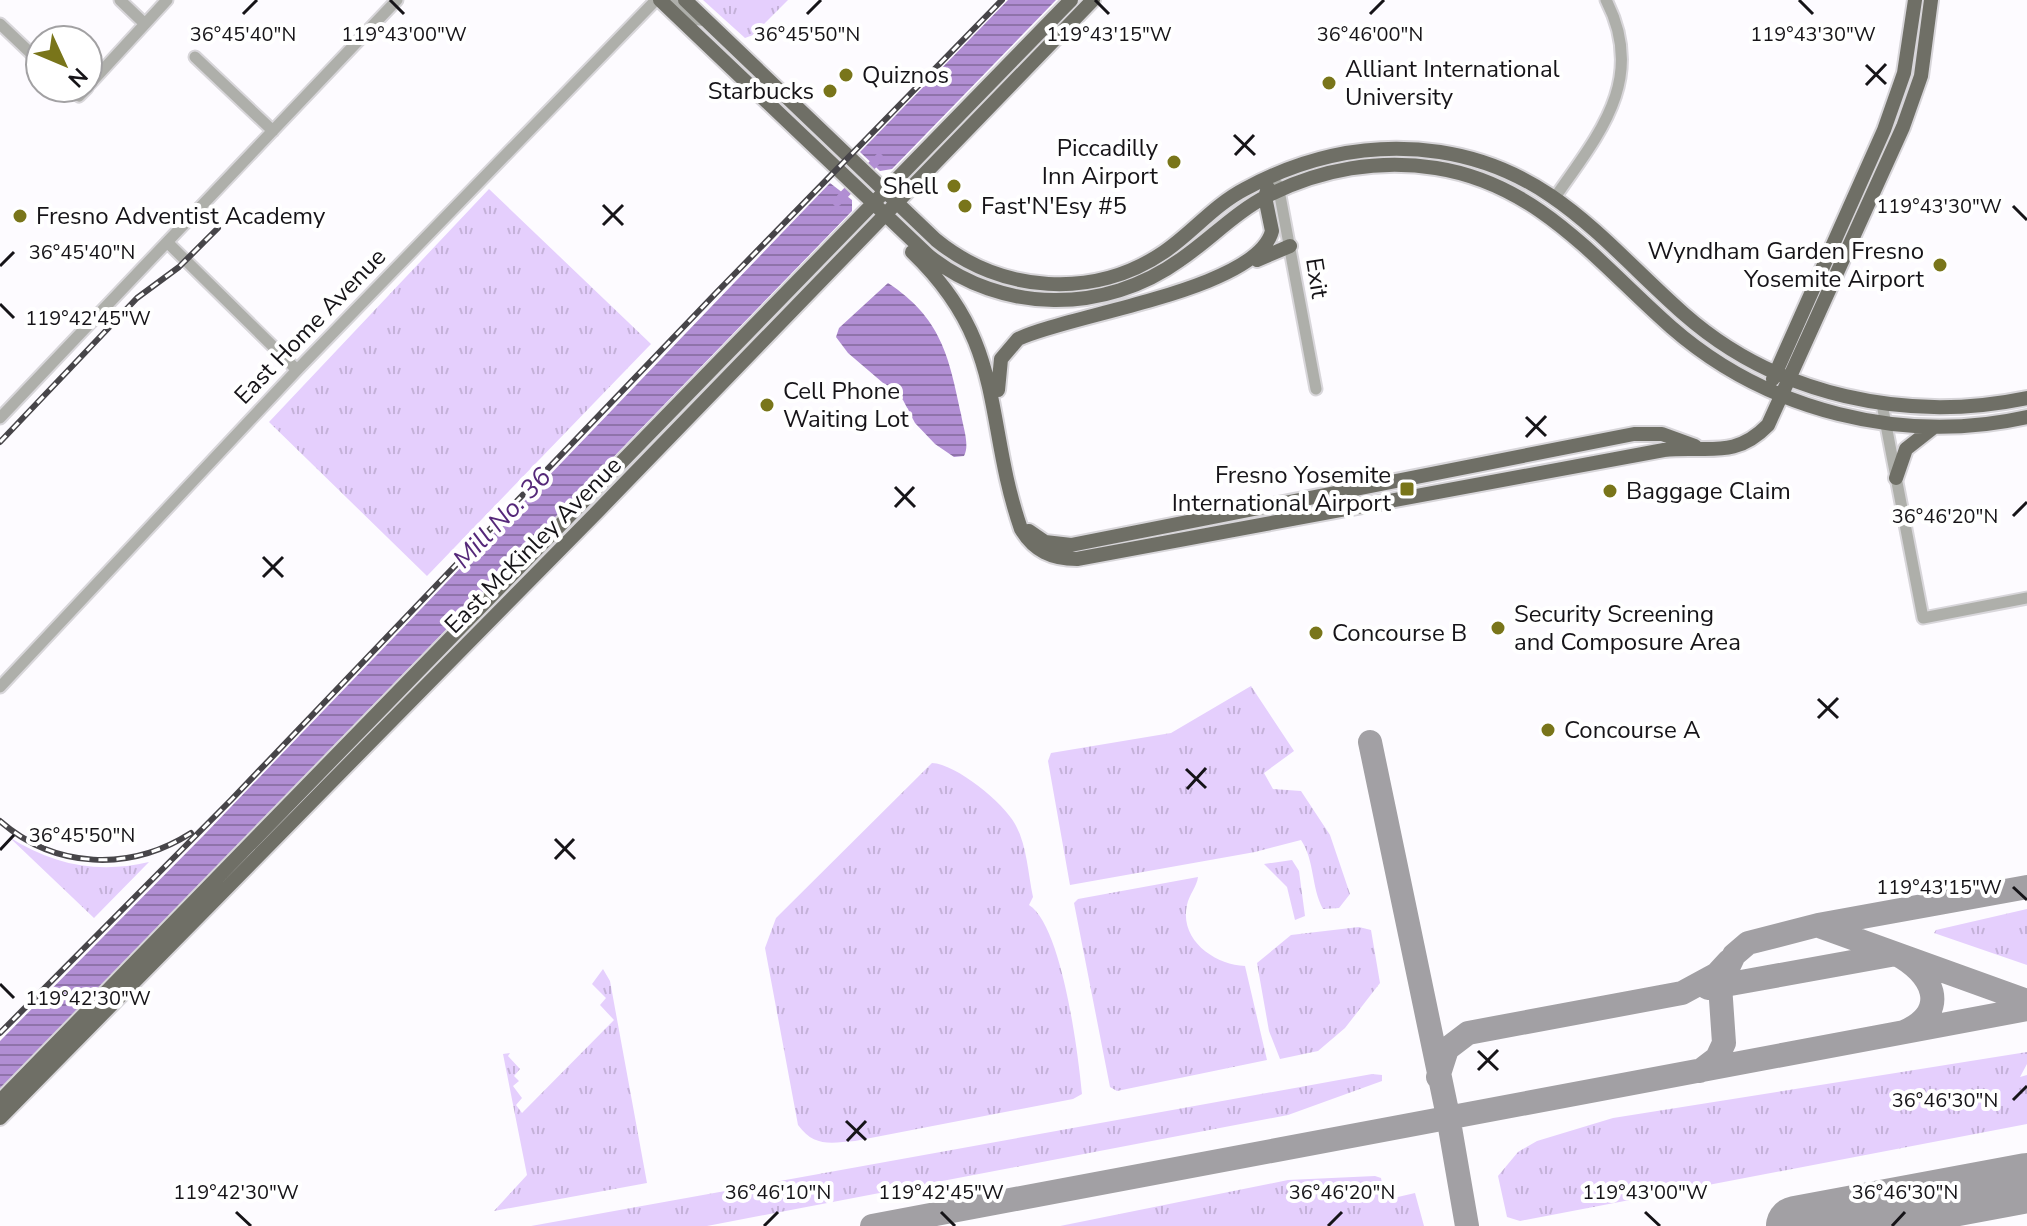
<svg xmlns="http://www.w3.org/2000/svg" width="2027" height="1226" viewBox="0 0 2027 1226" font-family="'Nunito Sans',sans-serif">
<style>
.grass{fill:url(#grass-tufts)}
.water{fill:url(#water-rules)}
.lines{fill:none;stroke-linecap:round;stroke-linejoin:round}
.canal{stroke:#b18ed3;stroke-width:9}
.taxiway{stroke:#a2a0a4;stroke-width:24}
.runway{stroke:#a2a0a4;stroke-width:60}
.minor-casing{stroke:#d8d6da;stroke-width:15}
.major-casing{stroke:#d8d6da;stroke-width:18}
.minor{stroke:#aeafaa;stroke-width:11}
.major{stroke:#6f6f66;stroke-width:14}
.rail-casing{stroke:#474549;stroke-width:6}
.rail{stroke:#fff;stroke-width:3;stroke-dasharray:9;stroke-linecap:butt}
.ticks{fill:none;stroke:#161418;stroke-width:3}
.poi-dot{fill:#79751a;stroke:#fff;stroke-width:3}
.labels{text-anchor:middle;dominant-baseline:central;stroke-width:8;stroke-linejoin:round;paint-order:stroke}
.poi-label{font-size:24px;fill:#161418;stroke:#fff;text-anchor:start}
.street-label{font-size:24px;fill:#161418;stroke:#fff}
.water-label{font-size:26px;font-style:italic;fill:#552879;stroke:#fff}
.ticks-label{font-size:20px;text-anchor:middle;fill:#161418;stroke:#fff;stroke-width:8;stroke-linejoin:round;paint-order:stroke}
</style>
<defs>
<pattern id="grass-tufts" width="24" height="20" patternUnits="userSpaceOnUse" patternTransform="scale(2)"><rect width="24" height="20" fill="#e5cffd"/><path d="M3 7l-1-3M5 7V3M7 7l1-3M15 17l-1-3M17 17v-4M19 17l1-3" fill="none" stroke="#c4b1d8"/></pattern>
<pattern id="water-rules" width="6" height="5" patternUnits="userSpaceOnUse" patternTransform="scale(2)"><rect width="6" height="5" fill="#b18ed3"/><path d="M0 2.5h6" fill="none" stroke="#8f73aa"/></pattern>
</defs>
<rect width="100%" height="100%" fill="#fdfbff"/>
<path class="grass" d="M 703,0 L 788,0 L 753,35 L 745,38 Z
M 489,189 L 651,344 L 427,576 L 269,422 Z
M 1251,686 L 1294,751 L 1264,773 L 1273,789 L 1301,791 L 1330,835 L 1350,894 L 1339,908 L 1323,909 C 1311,887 1315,861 1301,840 L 1255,852 L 1070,885 L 1048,761 L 1051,753 L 1171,733 Z
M 932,763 C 956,764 1004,803 1015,824 C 1027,845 1028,874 1033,897 L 1029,905 C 1062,926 1078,1052 1082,1094 L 1073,1099 L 855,1141 C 830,1143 814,1147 798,1125 L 765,948 L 776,918 Z
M 9,837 C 53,865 98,874 149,862 L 94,918 Z
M 1292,860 L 1299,871 L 1305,916 L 1295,920 L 1287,887 L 1264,864 Z
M 1198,877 C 1197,886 1189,895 1187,905 C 1179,940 1215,965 1245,966 L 1267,1060 L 1117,1091 L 1110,1087 L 1074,903 L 1078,899 Z
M 2027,909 L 2027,965 L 1934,933 L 1936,930 Z
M 1359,927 L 1371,930 L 1380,983 L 1345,1028 L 1318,1051 L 1280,1059 L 1269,1031 L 1257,963 L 1291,935 Z
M 603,969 L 610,981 L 647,1183 L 494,1211 L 527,1175 L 503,1054 L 510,1053 L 508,1056 L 520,1069 L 514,1076 L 519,1081 L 513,1086 L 522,1098 L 516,1105 L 522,1113 L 614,1020 L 600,1005 L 606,998 L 592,984 Z
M 2027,1052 L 2027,1064 L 2020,1077 L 2027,1075 L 2027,1124 L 1520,1221 L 1507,1217 L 1498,1176 L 1518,1152 L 1537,1141 L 1613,1118 Z
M 1372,1074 L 1382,1075 L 1382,1081 L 1288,1115 L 707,1226 L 531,1226 Z
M 1375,1176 L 1381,1178 L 1385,1200 L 1415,1193 L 1424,1226 L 1060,1226 L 1288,1180 Z"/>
<path class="water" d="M 1008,0 L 1056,0 L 892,169 L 880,171 L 860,152 Z
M 830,183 L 852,200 L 852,211 L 0,1090 L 0,1041 L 204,835 Z
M 888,283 C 941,318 949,356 961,414 C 963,427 970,445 964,456 L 954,457 L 935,444 L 915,423 L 903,400 L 848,353 L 836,337 L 839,328 Z"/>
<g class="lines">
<path class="canal" d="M 837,202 L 879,158"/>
<path class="taxiway" d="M 1370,742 L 1448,1116 L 1467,1226
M 1819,926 L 2027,1001
M 1708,988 L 1896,954 C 1932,972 1952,1011 1904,1032
M 1700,1071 L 1717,1058 L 1724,1043 L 1720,985 L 1734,955 L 1748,943 L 1818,925 L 2027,887
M 1438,1077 L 1447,1049 L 1468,1033 L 1682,993 L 1717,974 L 1729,961
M 872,1226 L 2027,1009"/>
<path class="runway" d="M 1796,1226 L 2027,1183"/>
<g class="minor-casing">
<path id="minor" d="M 120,0 L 145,24
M 673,0 L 693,19 L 707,21
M 0,24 L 40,62
M 195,57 L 273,131
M 88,86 L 167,0
M 67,88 L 79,96 L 87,88
M 1278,185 L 1316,389
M 1556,196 C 1599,134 1647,79 1606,0
M 167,242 L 297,370
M 1882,404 L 1923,618 L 2027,598
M 0,418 L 397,0
M 0,687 L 297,370 L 656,0"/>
</g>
<g class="major-casing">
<path id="major" d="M 660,0 L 929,256 C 1002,314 1105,314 1180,260 C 1211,239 1235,212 1269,195 C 1321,169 1379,159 1436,168 C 1539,184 1597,262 1671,327 C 1767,411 1903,445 2027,417
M 685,0 L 936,240 C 1001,293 1094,300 1164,252 C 1192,233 1214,205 1245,189 C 1306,156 1371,142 1440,152 C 1552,169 1605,244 1684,314 C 1777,396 1907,423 2027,398
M 912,252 C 1008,344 983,419 1021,529 C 1034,551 1052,559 1077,559 L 1664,450 C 1707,445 1734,460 1768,425 L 1903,127 L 1921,76 L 1931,0
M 1257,260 L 1290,246
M 1773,379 L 1884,130 L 1904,73 L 1915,0
M 998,390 L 1001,359 L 1018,339 C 1070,314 1257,290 1272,231 L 1265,197 L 1268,188
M 1896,478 L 1906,449 L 1934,427
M 1029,531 L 1045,542 L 1071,545 L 1634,434 L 1662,434 L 1695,446
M 0,1101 L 1071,0
M 0,1118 L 600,509 L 1093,0"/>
</g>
<use href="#minor" class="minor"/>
<use href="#major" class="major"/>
<g class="rail-casing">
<path id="rail" d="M 0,442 L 137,298 L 179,267 L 218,228
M 0,821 C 55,869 130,872 191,833
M 0,1033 L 231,800 L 716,293 L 1002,0"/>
</g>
<use href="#rail" class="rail"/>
</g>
<path class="ticks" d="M 390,0 L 404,14M 1095,0 L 1109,14M 1799,0 L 1813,14M 243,14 L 257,0M 807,14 L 821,0M 1370,14 L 1384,0M 1866,65 L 1886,84M 1866,85 L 1886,64M 1234,135 L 1255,155M 1235,155 L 1254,135M 603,205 L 623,225M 2013,206 L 2027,220M 603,225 L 623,205M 0,266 L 14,252M 0,304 L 14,318M 1526,417 L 1546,436M 1526,437 L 1546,416M 895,487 L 915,507M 895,507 L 914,487M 2013,516 L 2027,502M 263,557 L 283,577M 263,577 L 283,557M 1818,699 L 1838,718M 1818,718 L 1838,698M 1186,769 L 1206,788M 1187,789 L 1206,768M 555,839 L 575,859M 0,850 L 14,835M 555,859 L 574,839M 2013,887 L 2027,900M 0,984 L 14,998M 1478,1051 L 1498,1070M 1478,1070 L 1498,1050M 2013,1100 L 2027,1086M 846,1121 L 866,1140M 847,1141 L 866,1121M 236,1212 L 251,1226M 941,1212 L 955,1226M 1645,1212 L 1660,1226M 764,1226 L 778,1212M 1328,1226 L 1342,1212M 1892,1226 L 1905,1212"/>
<g class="poi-dot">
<circle cx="846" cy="75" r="8"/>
<circle cx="1329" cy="83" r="8"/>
<circle cx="830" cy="91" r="8"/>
<circle cx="1174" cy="162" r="8"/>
<circle cx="954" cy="186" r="8"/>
<circle cx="965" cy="206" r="8"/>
<circle cx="20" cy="216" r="8"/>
<circle cx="1940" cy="265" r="8"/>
<circle cx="767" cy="405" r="8"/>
<rect x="1399" y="481" width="16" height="16" rx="4"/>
<circle cx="1610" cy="491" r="8"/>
<circle cx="1498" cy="628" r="8"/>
<circle cx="1316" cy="633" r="8"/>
<circle cx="1548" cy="730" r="8"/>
</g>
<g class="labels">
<g class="poi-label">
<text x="1345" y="69">Alliant International<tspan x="1345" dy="28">University</tspan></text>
<text x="862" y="75">Quiznos</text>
<text x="814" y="91" text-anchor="end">Starbucks</text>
<text x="1158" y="148" text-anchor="end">Piccadilly<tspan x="1158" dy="28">Inn Airport</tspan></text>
<text x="938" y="186" text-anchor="end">Shell</text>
<text x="981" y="206">Fast'N'Esy #5</text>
<text x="36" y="216">Fresno Adventist Academy</text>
<text x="1924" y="251" text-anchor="end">Wyndham Garden Fresno<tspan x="1924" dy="28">Yosemite Airport</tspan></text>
<text x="783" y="391">Cell Phone<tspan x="783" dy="28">Waiting Lot</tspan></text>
<text x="1391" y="475" text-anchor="end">Fresno Yosemite<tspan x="1391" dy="28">International Airport</tspan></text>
<text x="1626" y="491">Baggage Claim</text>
<text x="1514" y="614">Security Screening<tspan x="1514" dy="28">and Composure Area</tspan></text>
<text x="1332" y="633">Concourse B</text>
<text x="1564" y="730">Concourse A</text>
</g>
<g class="street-label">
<text transform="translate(1317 278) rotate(81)">Exit</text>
<text transform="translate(310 326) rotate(-46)">East Home Avenue</text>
<text transform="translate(533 545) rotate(-45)">East McKinley Avenue</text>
</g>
<g class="water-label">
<text transform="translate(502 518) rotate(-46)">Mill No. 36</text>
</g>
</g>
<g class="ticks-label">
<text x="404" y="41">119°43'00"W</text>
<text x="1813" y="41">119°43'30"W</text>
<text x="1109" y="41">119°43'15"W</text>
<text x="243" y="41">36°45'40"N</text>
<text x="807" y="41">36°45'50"N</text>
<text x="1370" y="41">36°46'00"N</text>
<text x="1939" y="213">119°43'30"W</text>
<text x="82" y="259">36°45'40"N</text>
<text x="88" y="325">119°42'45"W</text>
<text x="1945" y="523">36°46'20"N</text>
<text x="82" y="842">36°45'50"N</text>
<text x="1939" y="894">119°43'15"W</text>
<text x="88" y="1005">119°42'30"W</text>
<text x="1945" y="1107">36°46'30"N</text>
<text x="778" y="1199">36°46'10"N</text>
<text x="1342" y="1199">36°46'20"N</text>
<text x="1905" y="1199">36°46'30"N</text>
<text x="236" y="1199">119°42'30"W</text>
<text x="941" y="1199">119°42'45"W</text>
<text x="1645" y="1199">119°43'00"W</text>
</g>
<g transform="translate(64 64) rotate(134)"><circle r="38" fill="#ffffff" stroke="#a2a1a3" stroke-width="2"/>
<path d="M0-6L14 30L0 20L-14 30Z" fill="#79751a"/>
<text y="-12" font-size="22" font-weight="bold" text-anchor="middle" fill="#161418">N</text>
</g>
</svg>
